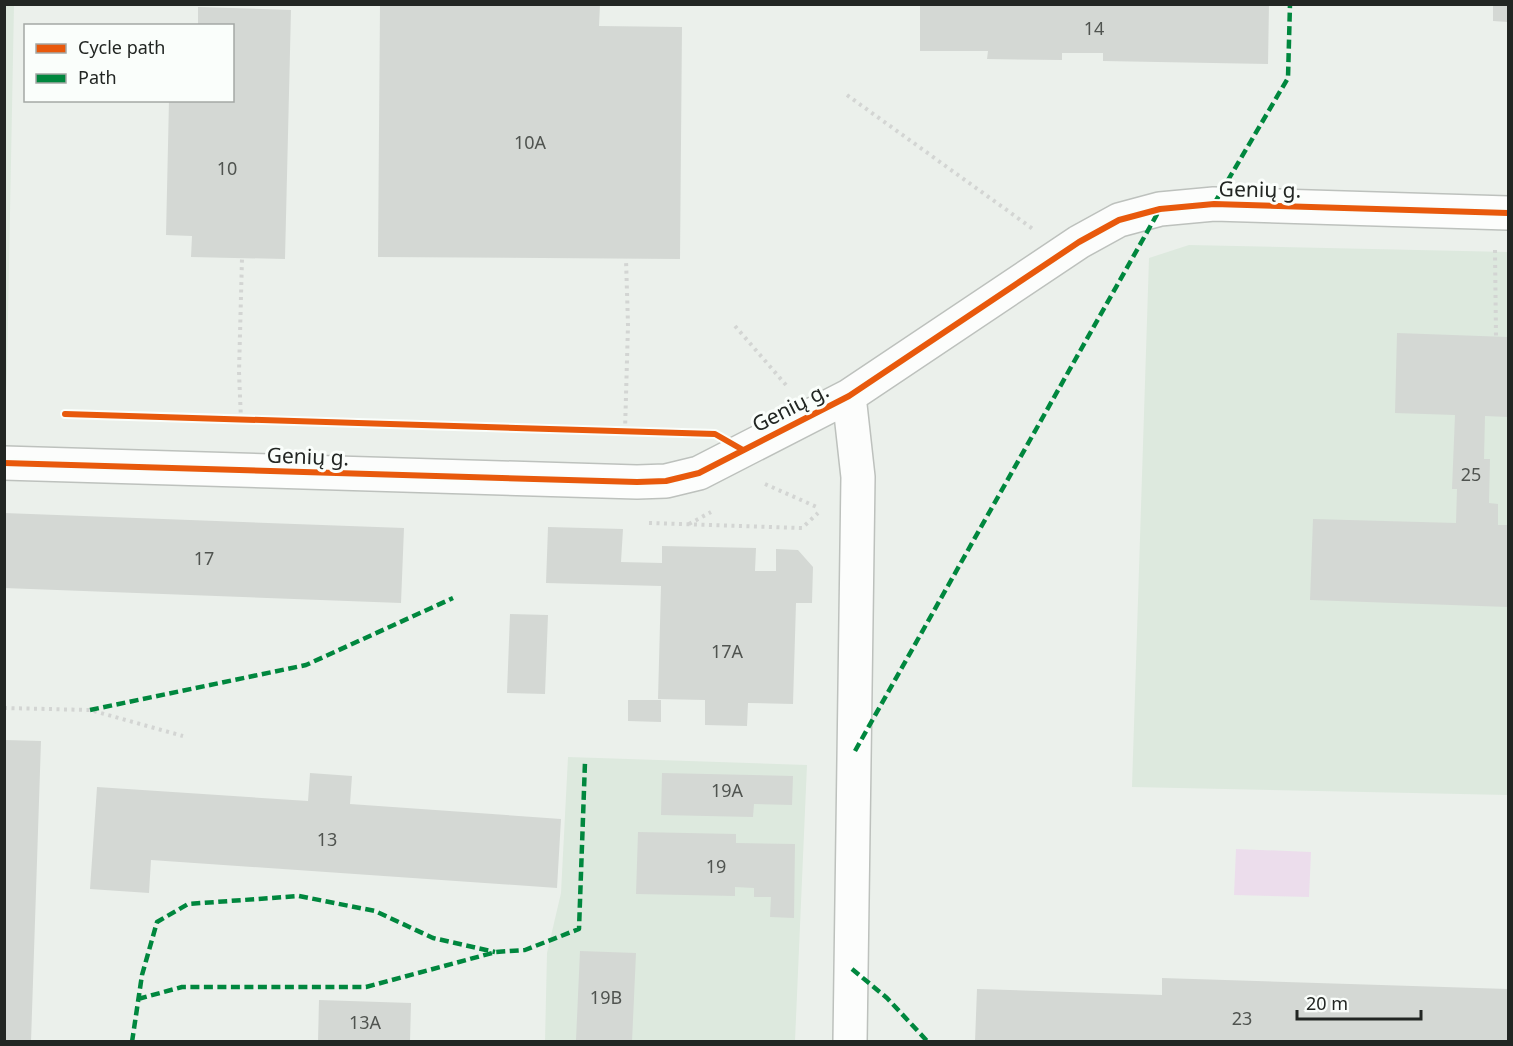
<svg xmlns="http://www.w3.org/2000/svg" width="1513" height="1046" viewBox="0 0 1513 1046" font-family="'Noto Sans',sans-serif">
<style>
.built{fill:#dde9de}
.green{fill:#ecddec}
.building{fill:#d4d8d4}
.lines{fill:none;stroke-linecap:round;stroke-linejoin:round}
.minor-casing{stroke:#bdc1bd;stroke-width:36}
.path{stroke:#d3d5d3;stroke-width:4;stroke-dasharray:3 4.5;stroke-linecap:butt}
.minor{stroke:#fcfdfc;stroke-width:33}
.quiet{stroke:#00873e;stroke-width:4.5;stroke-dasharray:9 4.5;stroke-linecap:butt}
.cycleway-casing{stroke:#fafefb;stroke-width:10}
.cycleway{stroke:#e8590c;stroke-width:6}
.labels{text-anchor:middle;dominant-baseline:central;stroke-width:6;stroke-linejoin:round;paint-order:stroke}
.number-label{font-size:18px;fill:#505450}
.street-label{font-size:21px;fill:#222623;stroke:#fafefb}
</style>
<rect width="100%" height="100%" fill="#ebf0eb"/>
<path class="built" d="M 14,5 L 7,369 L 5,415 L 4,5 Z
M 1189,245 L 1508,252 L 1508,795 L 1132,787 L 1149,258 Z
M 568,757 L 807,765 L 795,1041 L 545,1042 L 547,953 L 561,893 Z"/>
<path class="green" d="M 1236,849 L 1311,852 L 1309,897 L 1234,895 Z"/>
<path class="building" d="M 380,4 L 600,4 L 599,26 L 682,27 L 680,259 L 378,257 Z
M 920,4 L 1269,4 L 1268,64 L 1103,61 L 1103,53 L 1062,53 L 1062,60 L 987,59 L 988,51 L 920,51 Z
M 1493,4 L 1508,4 L 1508,22 L 1493,21 Z
M 198,7 L 291,10 L 285,259 L 191,257 L 192,236 L 166,235 L 169,100 L 232,100 L 232,26 L 198,26 Z
M 1397,333 L 1508,337 L 1508,417 L 1485,416 L 1484,459 L 1490,459 L 1489,503 L 1498,504 L 1498,525 L 1508,525 L 1508,607 L 1310,600 L 1313,519 L 1456,523 L 1457,489 L 1452,489 L 1455,415 L 1395,413 Z
M 4,513 L 404,528 L 401,603 L 4,588 Z
M 548,527 L 623,529 L 621,562 L 662,563 L 662,546 L 756,548 L 755,571 L 776,571 L 776,549 L 798,550 L 813,567 L 812,603 L 796,603 L 793,704 L 748,703 L 747,726 L 705,725 L 705,700 L 658,699 L 661,586 L 546,583 Z
M 510,614 L 548,615 L 545,694 L 507,693 Z
M 628,700 L 661,700 L 661,722 L 628,721 Z
M 5,740 L 41,741 L 31,1042 L 5,1042 Z
M 310,773 L 352,776 L 350,804 L 561,819 L 557,888 L 151,860 L 149,893 L 90,889 L 97,787 L 308,801 Z
M 662,773 L 793,776 L 792,805 L 754,804 L 753,817 L 661,815 Z
M 638,832 L 736,834 L 736,843 L 795,844 L 794,918 L 770,917 L 771,897 L 754,897 L 754,888 L 735,887 L 735,896 L 636,894 Z
M 580,951 L 636,953 L 632,1042 L 576,1040 Z
M 1162,978 L 1508,989 L 1508,1042 L 975,1042 L 977,989 L 1162,995 Z
M 319,1000 L 411,1003 L 410,1042 L 318,1042 Z"/>
<g class="lines">
<g class="minor-casing">
<path id="minor" d="M 849,396 L 858,477 L 850,1042
M 4,463 L 637,482 L 666,481 L 699,473 L 849,396 L 1079,242 L 1119,220 L 1160,209 L 1214,204 L 1508,213"/>
</g>
<path class="path" d="M 847,95 L 1033,229
M 1495,250 L 1496,337
M 735,326 L 786,385
M 241,420 L 239,372 L 242,258
M 625,431 L 628,325 L 626,259
M 765,484 L 819,508
M 649,523 L 802,528 L 818,513
M 689,524 L 711,512
M 4,708 L 90,710 L 183,736"/>
<use href="#minor" class="minor"/>
<path class="quiet" d="M 1214,204 L 1288,78 L 1290,4
M 90,710 L 306,665 L 453,598
M 855,751 L 1160,209
M 852,969 L 887,998 L 928,1042
M 138,999 L 182,987 L 366,987 L 496,952 L 525,950 L 579,929 L 585,762
M 132,1042 L 142,975 L 157,922 L 188,904 L 299,896 L 375,911 L 433,938 L 495,952"/>
<g class="cycleway-casing">
<path id="cycleway" d="M 65,414 L 715,434 L 743,450
M 4,463 L 637,482 L 666,481 L 699,473 L 849,396 L 1079,242 L 1119,220 L 1160,209 L 1214,204 L 1508,213"/>
</g>
<use href="#cycleway" class="cycleway"/>
</g>
<g class="labels">
<g class="number-label">
<text x="1094" y="28">14</text>
<text x="530" y="142">10A</text>
<text x="227" y="168">10</text>
<text x="1471" y="474">25</text>
<text x="204" y="558">17</text>
<text x="727" y="651">17A</text>
<text x="727" y="790">19A</text>
<text x="327" y="839">13</text>
<text x="716" y="866">19</text>
<text x="606" y="997">19B</text>
<text x="1242" y="1018">23</text>
<text x="365" y="1022">13A</text>
</g>
<g class="street-label">
<text transform="translate(1260 189) rotate(1)">Genių g.</text>
<text transform="translate(790 407) rotate(-27)">Genių g.</text>
<text transform="translate(308 456) rotate(2)">Genių g.</text>
</g>
</g>
<rect width="1513" height="1046" fill="none" stroke="#222623" stroke-width="12"/>
<rect x="24" y="24" width="210" height="78" fill="#fafefb" stroke="#a4a8a5" stroke-width="1.5"/>
<rect x="36" y="44" width="30" height="9" fill="#e8590c" stroke="#a4a8a5" stroke-width="1.5"/>
<text x="78" y="54" font-size="18" fill="#222623">Cycle path</text>
<rect x="36" y="74" width="30" height="9" fill="#00873e" stroke="#a4a8a5" stroke-width="1.5"/>
<text x="78" y="84" font-size="18" fill="#222623">Path</text>
<path d="M1297 1010v9h124v-9" fill="none" stroke="#222623" stroke-width="3"/>
<text x="1306" y="1010" font-size="18" fill="#222623" stroke="#fafefb" stroke-width="4.5" paint-order="stroke">20 m</text>
</svg>
